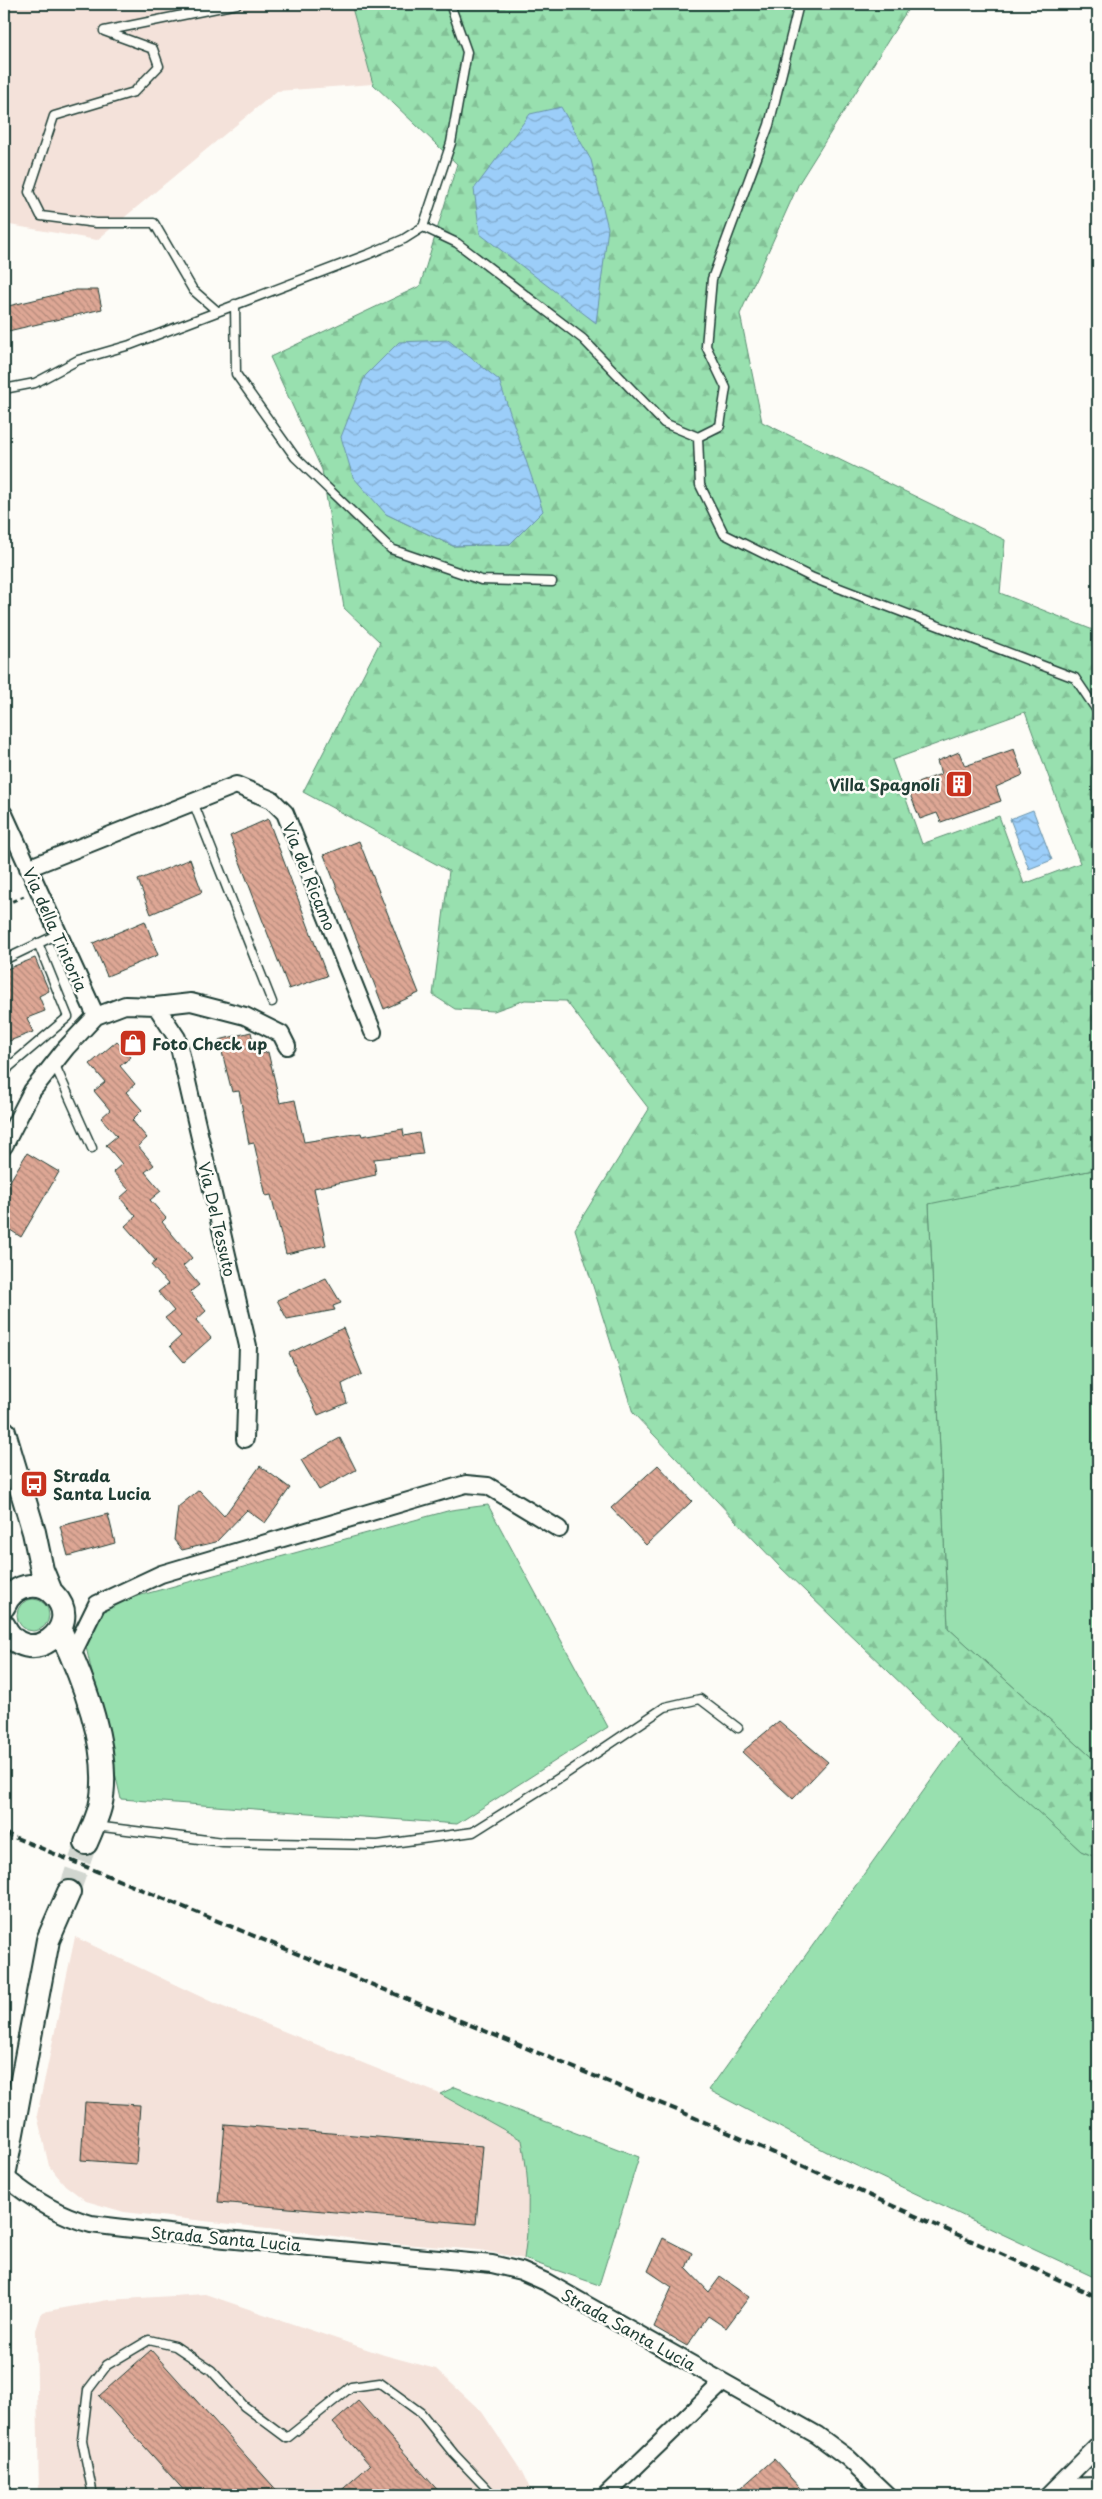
<svg xmlns="http://www.w3.org/2000/svg" width="1102" height="2499" viewBox="0 0 1102 2499" font-family="'Playpen Sans',sans-serif">
<style>
.built{fill:#f4e2da}
.green{fill:#98e0af;stroke:#5c8e72}
.forest{fill:url(#forest-firs);stroke:#5c8e72;fill-rule:evenodd}
.water{fill:url(#water-waves);stroke:#6a94aa}
.building{fill:url(#building-back-hatch);stroke:#1f3d34}
.lines{fill:none;stroke-linecap:round;stroke-linejoin:round}
.secondary-tunnel{stroke:#d1d6d0;stroke-width:22;stroke-dasharray:22 11;stroke-linecap:butt}
.lane-casing{stroke:#1f3d34;stroke-width:11}
.street-casing{stroke:#1f3d34;stroke-width:20}
.secondary-casing{stroke:#1f3d34;stroke-width:26}
.path{stroke:#1f3d34;stroke-width:3;stroke-dasharray:5 4;stroke-linecap:butt}
.lane{stroke:#fdfcf7;stroke-width:8}
.street{stroke:#fdfcf7;stroke-width:16}
.secondary{stroke:#fdfcf7;stroke-width:22}
.rail{stroke:#1f3d34;stroke-width:4;stroke-dasharray:8 4;stroke-linecap:butt}
.labels{text-anchor:middle;dominant-baseline:central;stroke-width:5;stroke-linejoin:round;paint-order:stroke}
.poi-label{font-size:16px;font-weight:bold;fill:#1f3d34;stroke:#fdfcf7;text-anchor:start}
.street-label{font-size:16px;fill:#1f3d34;stroke:#fdfcf7}
</style>
<defs>
<pattern id="forest-firs" width="22" height="20" patternUnits="userSpaceOnUse" patternTransform="scale(1.25)"><rect width="22" height="20" fill="#98e0af"/><path d="M5 1l3.5 6h-7zM16 11l3.5 6h-7z" fill="#83c197"/></pattern>
<pattern id="water-waves" width="16" height="10" patternUnits="userSpaceOnUse" patternTransform="scale(1.25)"><rect width="16" height="10" fill="#9ccef9"/><path d="M0 5q4-4 8 0t8 0" fill="none" stroke="#7fa8ca"/></pattern>
<pattern id="building-back-hatch" width="6" height="6" patternUnits="userSpaceOnUse" patternTransform="scale(1.25)"><rect width="6" height="6" fill="#dea795"/><path d="M-1 5l2 2M0 0l6 6M5-1l2 2" fill="none" stroke="#b3897a"/></pattern>
</defs>
<rect width="100%" height="100%" fill="#fdfcf7"/>
<filter id="ink" filterUnits="userSpaceOnUse"><feTurbulence type="fractalNoise" baseFrequency=".02" numOctaves="2"/><feDisplacementMap in="SourceGraphic" scale="10" xChannelSelector="R" yChannelSelector="G"/><feConvolveMatrix kernelMatrix="1 2 1 2 8 2 1 2 1" color-interpolation-filters="sRGB"/></filter>
<g filter="url(#ink)">
<path class="built" d="M 4,4 L 351,4 L 373,84 L 277,91 L 97,240 L 4,224 Z
M 75,1937 L 216,2004 L 440,2094 L 522,2140 L 528,2173 L 530,2205 L 524,2259 L 480,2250 L 376,2242 L 312,2233 L 124,2212 L 86,2201 L 65,2185 L 49,2166 L 37,2115 Z
M 205,2294 L 384,2355 L 436,2369 L 482,2412 L 522,2472 L 533,2495 L 39,2495 L 36,2330 L 42,2312 L 108,2300 Z"/>
<path class="green" d="M 1098,1169 L 1098,1763 L 948,1628 L 929,1203 Z
M 488,1505 L 608,1727 L 457,1824 L 121,1799 L 86,1647 L 105,1605 L 451,1510 Z
M17 1615a16 16 0 1 1 32 0a16 16 0 1 1-32 0Z
M 960,1740 L 1081,1851 L 1098,1858 L 1098,2279 L 827,2152 L 709,2090 Z
M 455,2087 L 639,2157 L 599,2285 L 524,2259 C 530,2216 530,2183 522,2140 L 440,2094 Z"/>
<path class="forest" d="M 351,4 L 911,4 L 799,183 L 740,314 L 762,422 L 1005,540 L 1000,593 L 1098,632 L 1098,1169 L 929,1204 L 948,1628 L 1098,1763 L 1098,1858 L 1081,1851 L 968,1748 L 780,1567 L 633,1413 L 575,1229 L 649,1109 L 566,1001 L 525,1000 L 494,1011 L 455,1009 L 433,995 L 449,871 L 303,792 L 380,642 L 344,608 L 322,470 L 270,357 L 420,286 L 457,164 L 373,84 ZM 386,514 L 510,544 L 453,546 ZM 1025,712 L 1080,863 L 1024,884 L 999,816 L 922,844 L 892,760 Z"/>
<path class="water" d="M 561,107 L 591,160 L 608,228 L 596,323 L 480,234 L 474,189 L 530,114 Z
M 448,340 L 499,380 L 543,511 L 510,544 L 453,546 L 386,514 L 353,477 L 341,437 L 365,376 L 399,342 Z
M 1033,810 L 1052,860 L 1029,869 L 1010,819 Z"/>
<path class="building" d="M 76,290 L 98,290 L 102,309 L 4,332 L 4,307 Z
M 1014,749 L 1023,775 L 996,787 L 1001,801 L 941,822 L 937,813 L 920,819 L 907,787 L 941,774 L 937,761 L 959,752 L 965,766 Z
M 268,819 L 327,976 L 289,989 L 230,836 Z
M 359,841 L 419,993 L 384,1009 L 324,855 Z
M 190,859 L 202,892 L 151,914 L 138,880 Z
M 145,921 L 158,955 L 107,976 L 93,943 Z
M 35,958 L 49,991 L 39,996 L 45,1011 L 27,1018 L 33,1032 L 4,1043 L 4,970 Z
M 251,1032 L 256,1055 L 268,1052 L 280,1103 L 295,1100 L 304,1142 L 361,1133 L 362,1136 L 403,1129 L 404,1136 L 419,1133 L 423,1154 L 374,1159 L 376,1175 L 314,1188 L 326,1245 L 286,1254 L 271,1195 L 266,1196 L 254,1143 L 249,1144 L 239,1091 L 232,1092 L 219,1040 Z
M 117,1041 L 131,1057 L 120,1066 L 135,1084 L 126,1092 L 142,1110 L 132,1120 L 147,1138 L 138,1146 L 154,1165 L 145,1172 L 161,1191 L 150,1200 L 166,1218 L 162,1222 L 192,1258 L 183,1266 L 199,1285 L 190,1292 L 206,1311 L 196,1320 L 211,1338 L 184,1362 L 170,1346 L 181,1336 L 165,1318 L 174,1311 L 158,1292 L 168,1284 L 151,1265 L 156,1261 L 125,1226 L 136,1216 L 120,1198 L 129,1190 L 113,1172 L 122,1164 L 106,1145 L 117,1136 L 101,1118 L 110,1110 L 94,1091 L 105,1082 L 90,1064 Z
M 27,1153 L 59,1172 L 21,1237 L 4,1226 L 4,1191 Z
M 326,1278 L 341,1303 L 333,1306 L 335,1310 L 287,1319 L 277,1300 Z
M 343,1328 L 362,1374 L 342,1384 L 347,1403 L 318,1415 L 289,1353 Z
M 340,1438 L 356,1470 L 319,1490 L 301,1460 Z
M 658,1465 L 692,1501 L 646,1545 L 611,1508 Z
M 260,1466 L 290,1488 L 265,1523 L 247,1510 L 216,1542 L 182,1550 L 174,1540 L 178,1507 L 199,1490 L 224,1516 Z
M 108,1514 L 115,1543 L 68,1556 L 60,1526 Z
M 779,1721 L 828,1762 L 793,1799 L 742,1752 Z
M 85,2102 L 140,2105 L 136,2164 L 81,2160 Z
M 225,2124 L 483,2146 L 476,2224 L 218,2202 Z
M 663,2238 L 692,2253 L 686,2268 L 709,2292 L 720,2277 L 749,2297 L 726,2328 L 708,2316 L 687,2346 L 654,2327 L 672,2287 L 648,2271 Z
M 151,2350 L 281,2495 L 188,2495 L 99,2396 Z
M 358,2401 L 442,2495 L 336,2495 L 370,2465 L 333,2423 Z
M 774,2459 L 806,2495 L 733,2495 Z"/>
<g class="lines">
<path class="secondary-tunnel" d="M 69,1892 L 86,1843"/>
<g class="lane-casing">
<path id="lane" d="M 423,227 L 451,143 L 467,52 L 450,4
M 235,304 L 236,374 L 295,457 L 391,549 L 481,580 L 552,582
M 217,311 L 193,290 L 154,223 L 96,223 L 41,216 L 29,192 L 54,116 L 134,92 L 159,66 L 153,49 L 104,31 L 237,4
M 4,389 L 35,383 L 78,360 L 130,345 L 369,254 L 404,239 L 423,227 L 457,243 L 583,339 L 664,423 L 698,437 L 720,426 L 726,388 L 706,346 L 712,279 L 769,125 L 799,4
M 698,437 L 700,485 L 724,534 L 813,578 L 1075,678 L 1098,712
M 193,802 L 272,1002
M 4,960 L 58,934
M 54,1063 L 92,1148
M 4,1075 L 9,1067 L 68,1017 L 38,943
M 95,1826 L 223,1842 L 378,1845 L 473,1832 L 564,1775 L 665,1707 L 700,1699 L 738,1728
M 93,2495 L 82,2440 L 88,2390 L 107,2365 L 149,2340 L 175,2346 L 211,2370 L 244,2406 L 287,2438 L 351,2387 L 380,2383 L 421,2413 L 454,2454 L 493,2495"/>
</g>
<g class="street-casing">
<path id="street" d="M 4,814 L 96,1016
M 28,868 L 236,785 L 272,800 L 285,813 L 373,1032
M 156,1006 L 177,1038 L 248,1346 L 245,1439
M 4,1146 L 32,1091 L 66,1048 L 96,1016 L 125,1005 L 156,1006 L 191,1002 L 245,1016 L 281,1034 L 287,1046
M 72,1655 L 97,1604 L 161,1574 L 466,1484 L 488,1486 L 559,1529
M 4,2176 C 29,2197 60,2216 91,2224 C 224,2241 358,2251 492,2264 L 521,2271 L 546,2282 L 817,2435 L 848,2458 L 887,2495
M 1057,2487 L 1098,2486
M 606,2495 L 723,2382
M 1049,2495 L 1098,2446"/>
</g>
<g class="secondary-casing">
<path id="secondary" d="M 4,1432 L 34,1532 L 42,1570 L 51,1592
M 4,1606 C 8,1596 17,1587 30,1586 C 39,1585 48,1588 54,1595 C 86,1627 27,1673 4,1626
M 60,1630 C 83,1679 113,1753 100,1807 C 97,1819 91,1831 86,1843
M 4,2176 L 48,1940 L 69,1892"/>
</g>
<path class="path" d="M 4,905 L 24,896"/>
<use href="#lane" class="lane"/>
<use href="#street" class="street"/>
<use href="#secondary" class="secondary"/>
<path class="rail" d="M 4,1833 L 684,2113 L 1098,2297"/>
</g>
</g>
<defs>
<g id="building-square" transform="scale(1.4375)"><rect x="-9" y="-9" width="18" height="18" rx="4" fill="#c8321e" stroke="#fdfcf7"/><path d="M-4-6H4V6H1V3H-1V6H-4ZM-2.5-4.3h1.7v1.8h-1.7ZM.8-4.3h1.7v1.8H.8ZM-2.5-1h1.7V.8h-1.7ZM.8-1h1.7V.8H.8Z" fill="#fff"/></g>
<g id="shop-square" transform="scale(1.4375)"><rect x="-9" y="-9" width="18" height="18" rx="4" fill="#c8321e" stroke="#fdfcf7"/><path d="M-5-2.5h2.3a2.7 3.5 0 0 1 5.4 0H5L5.5 6h-11ZM-1.5-2.5h3a1.5 2.3 0 0 0-3 0Z" fill="#fff"/></g>
<g id="bus-square" transform="scale(1.4375)"><rect x="-9" y="-9" width="18" height="18" rx="4" fill="#c8321e" stroke="#fdfcf7"/><path d="M-5-6H5V4H4V6H2V4H-2V6H-4V4H-5ZM-3.5-4V0h7V-4ZM-3.5 1.2v1.5H-2V1.2ZM2 1.2v1.5H3.5V1.2Z" fill="#fff"/></g>
</defs>
<g fill-rule="evenodd">
<use href="#building-square" x="959" y="784"/>
<use href="#shop-square" x="133" y="1043"/>
<use href="#bus-square" x="34" y="1484"/>
</g>
<g class="labels">
<g class="poi-label">
<text x="940" y="784" text-anchor="end">Villa Spagnoli</text>
<text x="152" y="1043">Foto Check up</text>
<text x="53" y="1475">Strada<tspan x="53" dy="18">Santa Lucia</tspan></text>
</g>
<g class="street-label">
<text transform="translate(310 876) rotate(68)">Via del Ricamo</text>
<text transform="translate(56 929) rotate(66)">Via della Tintoria</text>
<text transform="translate(218 1219) rotate(77)">Via Del Tessuto</text>
<text transform="translate(226 2238) rotate(5)">Strada Santa Lucia</text>
<text transform="translate(629 2329) rotate(29)">Strada Santa Lucia</text>
</g>
</g>
<rect width="1102" height="2499" fill="none" stroke="#fdfcf7" stroke-width="20"/>
<rect x="10" y="10" width="1082" height="2479" fill="none" stroke="#1f3d34" stroke-width="2" filter="url(#ink)"/>
</svg>
